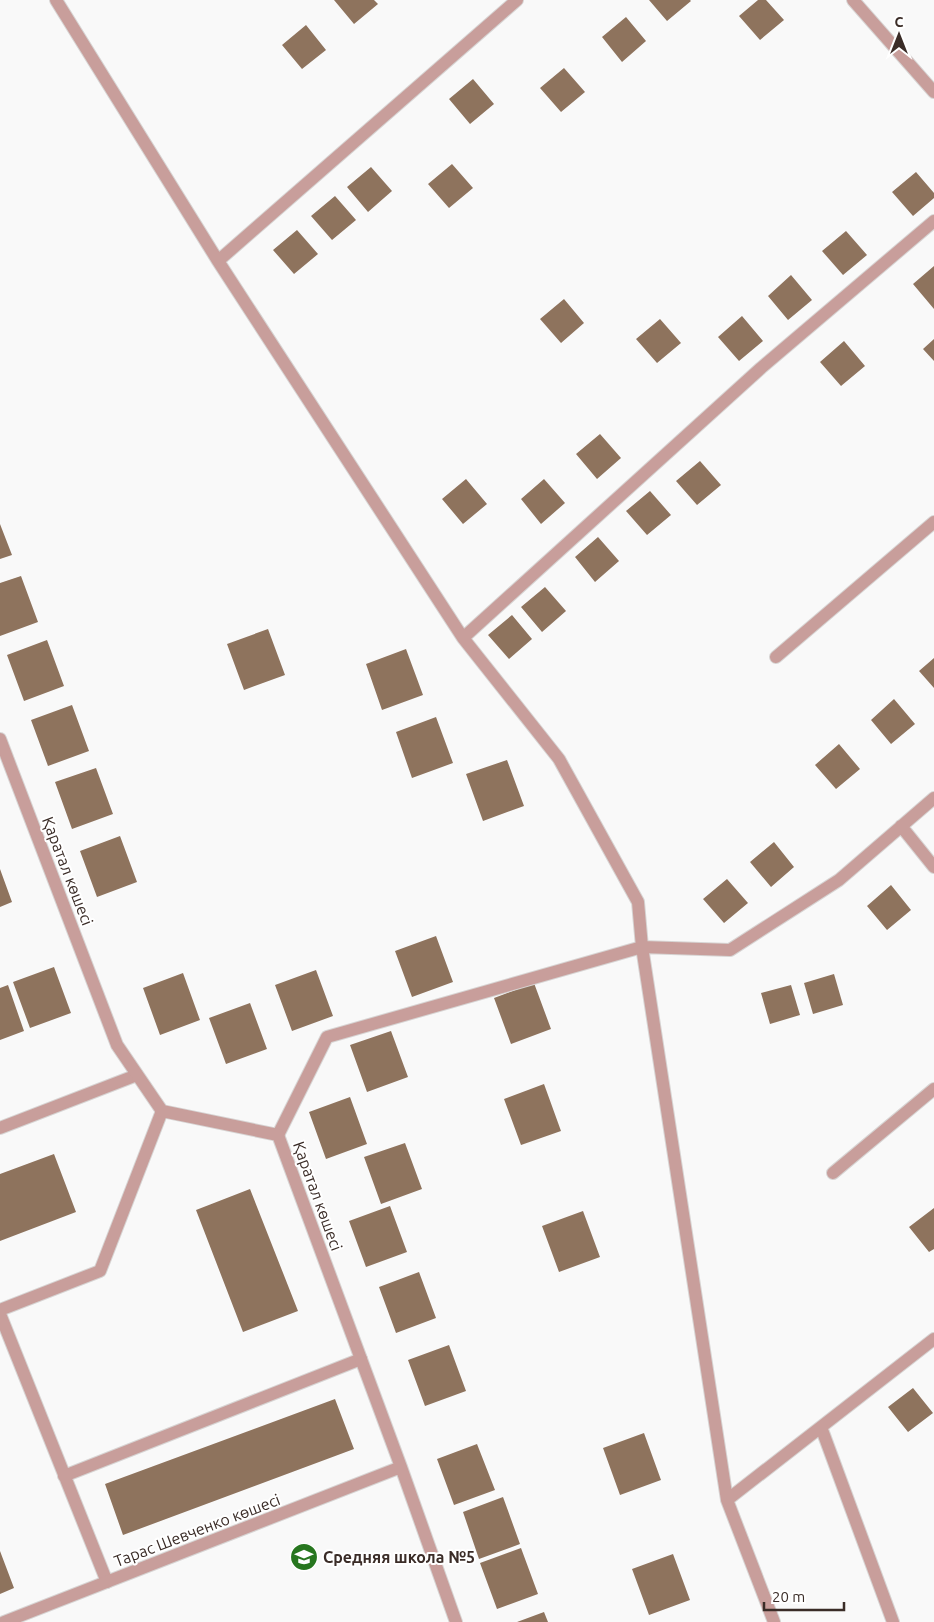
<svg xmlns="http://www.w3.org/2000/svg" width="934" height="1622" viewBox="0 0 934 1622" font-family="Ubuntu,sans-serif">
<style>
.building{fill:#8e735d}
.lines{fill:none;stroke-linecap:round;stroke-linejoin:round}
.service-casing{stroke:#d7d4d3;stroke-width:14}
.minor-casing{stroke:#d7d4d3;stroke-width:14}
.service{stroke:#c89e9b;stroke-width:12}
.minor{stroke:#c89e9b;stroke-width:12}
.labels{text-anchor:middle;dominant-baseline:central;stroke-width:4;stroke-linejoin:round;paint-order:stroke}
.street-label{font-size:16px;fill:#3a2c27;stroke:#fff}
.poi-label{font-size:16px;font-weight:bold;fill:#3a2c27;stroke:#fff;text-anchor:start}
</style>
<rect width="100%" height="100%" fill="#f9f9f9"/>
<path class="building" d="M 334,0 L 374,0 L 378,4 L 354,24 Z
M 649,0 L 690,0 L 691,1 L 667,21 Z
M 758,0 L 766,0 L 784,20 L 760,40 L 739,16 Z
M 626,17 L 646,41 L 622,62 L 602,37 Z
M 306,25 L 326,50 L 302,69 L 282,45 Z
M 564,68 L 585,92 L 561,112 L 540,88 Z
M 473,79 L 494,104 L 470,124 L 449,99 Z
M 452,164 L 473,188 L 449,208 L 428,184 Z
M 371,167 L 392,191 L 368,212 L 347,187 Z
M 916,172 L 934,193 L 934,198 L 913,216 L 892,192 Z
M 335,196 L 356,220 L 332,240 L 311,216 Z
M 297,230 L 318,254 L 294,274 L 273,250 Z
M 846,231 L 867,255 L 843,275 L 822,251 Z
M 934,266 L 934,309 L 913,284 Z
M 791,275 L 812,300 L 788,320 L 768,296 Z
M 564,299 L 584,323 L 561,343 L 540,319 Z
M 742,316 L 763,341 L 739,361 L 718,337 Z
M 660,319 L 681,343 L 657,363 L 636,339 Z
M 934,339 L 934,361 L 923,349 Z
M 844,341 L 865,366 L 841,386 L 820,362 Z
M 600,434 L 621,458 L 597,479 L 576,454 Z
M 700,461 L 721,485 L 697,505 L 676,481 Z
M 466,479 L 487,504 L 463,524 L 442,499 Z
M 544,479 L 565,503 L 541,524 L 521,499 Z
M 650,491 L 671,515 L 647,535 L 626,511 Z
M 0,524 L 12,555 L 0,559 Z
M 598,537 L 619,561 L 595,582 L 575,557 Z
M 21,576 L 38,622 L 0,636 L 0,583 Z
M 545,587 L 566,611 L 542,632 L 521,607 Z
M 512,615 L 532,639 L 509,659 L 488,635 Z
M 268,629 L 285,675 L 244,690 L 227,644 Z
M 47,640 L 64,686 L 24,701 L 7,655 Z
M 406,649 L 423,695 L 382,710 L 366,664 Z
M 934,658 L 934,688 L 919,671 Z
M 894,699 L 915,724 L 891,744 L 871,720 Z
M 72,705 L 89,751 L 48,766 L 31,720 Z
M 436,717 L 453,763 L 412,778 L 396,732 Z
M 839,744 L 860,769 L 836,789 L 815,765 Z
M 507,760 L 524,806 L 483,821 L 466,774 Z
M 96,768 L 113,814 L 72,829 L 55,782 Z
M 120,836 L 137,882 L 97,897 L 80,851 Z
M 774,842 L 794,867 L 771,887 L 750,862 Z
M 0,869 L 12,902 L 0,907 Z
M 727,879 L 748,903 L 724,923 L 703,899 Z
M 891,885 L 911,910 L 887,930 L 867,906 Z
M 436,936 L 453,982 L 412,997 L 395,951 Z
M 54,967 L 71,1013 L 30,1028 L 13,982 Z
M 316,970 L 333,1016 L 292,1031 L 275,985 Z
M 183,973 L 200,1020 L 160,1035 L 143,988 Z
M 834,974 L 843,1005 L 813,1014 L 804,983 Z
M 534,983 L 551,1029 L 511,1044 L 494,998 Z
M 8,985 L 24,1031 L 0,1040 L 0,988 Z
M 791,985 L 800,1015 L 770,1024 L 761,993 Z
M 250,1003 L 267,1049 L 226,1064 L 209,1018 Z
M 391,1031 L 408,1077 L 367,1092 L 350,1045 Z
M 544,1084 L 561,1131 L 521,1145 L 504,1099 Z
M 350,1097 L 367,1144 L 326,1159 L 309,1112 Z
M 405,1143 L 422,1189 L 381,1204 L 364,1157 Z
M 54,1154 L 76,1212 L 0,1241 L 0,1174 Z
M 250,1189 L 298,1311 L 243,1332 L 196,1210 Z
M 390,1206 L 407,1252 L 366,1267 L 349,1221 Z
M 934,1208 L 934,1249 L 929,1252 L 909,1227 Z
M 583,1211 L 600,1257 L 559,1272 L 542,1226 Z
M 419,1272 L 436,1318 L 396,1333 L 379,1287 Z
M 449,1345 L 466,1391 L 425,1406 L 408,1360 Z
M 913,1388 L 933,1413 L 908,1432 L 888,1407 Z
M 335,1399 L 354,1449 L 123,1535 L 105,1484 Z
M 644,1433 L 661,1480 L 620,1495 L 603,1448 Z
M 477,1444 L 495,1490 L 454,1505 L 437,1459 Z
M 503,1497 L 520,1544 L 479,1559 L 463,1512 Z
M 521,1548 L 538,1594 L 497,1609 L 480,1563 Z
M 0,1551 L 14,1588 L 0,1594 Z
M 673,1554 L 690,1600 L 649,1615 L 632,1569 Z
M 544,1612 L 548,1622 L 517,1622 Z"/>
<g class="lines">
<g class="service-casing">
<path id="service" d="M 56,0 L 218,261 L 463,638 L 559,759 L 638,902 L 642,947 L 727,1500
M 853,0 L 934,92
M 218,261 L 517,0
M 463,638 L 761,368 L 934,221
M 776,657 L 934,522
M 901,826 L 934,867
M 0,1128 L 137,1075
M 278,1135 L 327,1037 L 642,947 L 730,950 L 839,880 L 934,798
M 833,1173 L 934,1089
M 0,1310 L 100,1271 L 162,1111
M 0,1314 L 107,1582
M 821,1427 L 893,1622
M 64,1476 L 361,1359
M 774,1622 L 727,1500 L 934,1339"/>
</g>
<g class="minor-casing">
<path id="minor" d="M 0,739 L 117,1045 L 162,1111 L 278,1135 L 401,1467 L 456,1622
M 4,1622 L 401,1467"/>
</g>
<use href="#service" class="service"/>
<use href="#minor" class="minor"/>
</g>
<defs>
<g id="school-disc" transform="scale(1.4375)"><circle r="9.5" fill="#27761f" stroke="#fff"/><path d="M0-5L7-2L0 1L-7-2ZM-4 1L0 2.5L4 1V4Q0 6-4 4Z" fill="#fff"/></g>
</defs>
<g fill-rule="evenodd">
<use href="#school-disc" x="304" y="1557"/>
</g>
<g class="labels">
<g class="street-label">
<text transform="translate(68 871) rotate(69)">Қаратал көшесі</text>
<text transform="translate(318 1196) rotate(70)">Қаратал көшесі</text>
<text transform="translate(197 1530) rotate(-21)">Тарас Шевченко көшесі</text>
</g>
<g class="poi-label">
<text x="323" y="1557">Средняя школа №5</text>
</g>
</g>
<g transform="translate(899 35)" stroke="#ffffff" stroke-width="4" paint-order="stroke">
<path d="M0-4L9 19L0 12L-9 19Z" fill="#3a2c27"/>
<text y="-8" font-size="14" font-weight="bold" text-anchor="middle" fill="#3a2c27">С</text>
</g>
<path d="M764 1602v8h80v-8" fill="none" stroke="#3a2c27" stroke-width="2.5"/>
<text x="772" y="1602" font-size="15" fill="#3a2c27" stroke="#ffffff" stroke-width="4" paint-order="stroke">20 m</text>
</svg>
